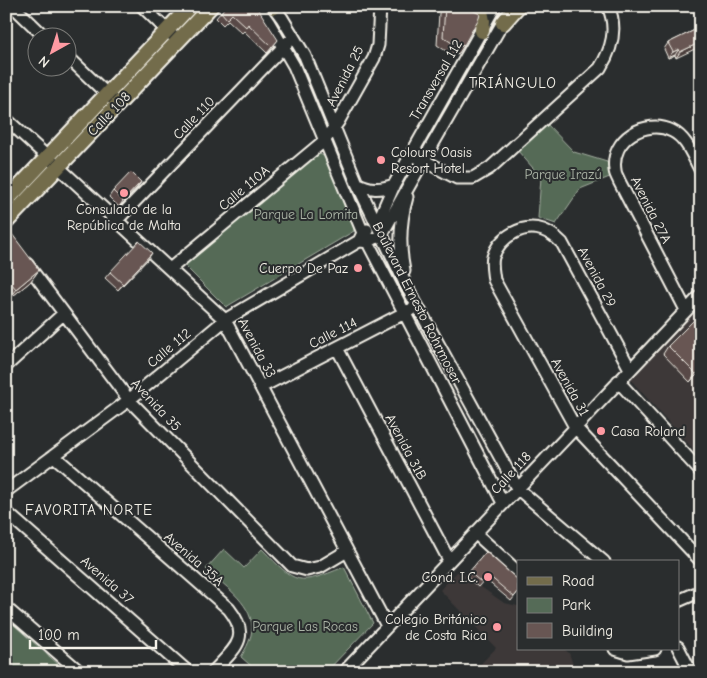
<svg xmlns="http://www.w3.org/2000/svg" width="707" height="678" viewBox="0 0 707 678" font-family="'Comic Neue',sans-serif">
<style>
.built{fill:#3d3939}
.green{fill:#556b57;stroke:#a4aea0}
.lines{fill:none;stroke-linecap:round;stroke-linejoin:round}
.minor-casing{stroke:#f4f1e8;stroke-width:15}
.major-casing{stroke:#f4f1e8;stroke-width:18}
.minor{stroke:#2a2d2e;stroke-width:11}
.major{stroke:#736c4b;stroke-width:14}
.wall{fill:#594a47;stroke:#f4f1e8}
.shaded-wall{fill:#493c3a;stroke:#f4f1e8}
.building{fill:#685653;stroke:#f4f1e8}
.poi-dot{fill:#ff9aa2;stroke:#2a2d2e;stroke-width:2}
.labels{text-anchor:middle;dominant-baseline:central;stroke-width:4;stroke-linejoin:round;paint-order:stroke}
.street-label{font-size:14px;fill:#f4f1e8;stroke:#2a2d2e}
.poi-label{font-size:14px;fill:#f4f1e8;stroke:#2a2d2e;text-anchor:end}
.park-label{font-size:14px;fill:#acb5a7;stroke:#2a2d2e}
.neighbourhood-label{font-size:15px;letter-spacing:1px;fill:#f4f1e8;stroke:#2a2d2e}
</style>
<rect width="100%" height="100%" fill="#2a2d2e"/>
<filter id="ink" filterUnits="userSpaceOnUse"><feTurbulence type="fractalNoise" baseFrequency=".02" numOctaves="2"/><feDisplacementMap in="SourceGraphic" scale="10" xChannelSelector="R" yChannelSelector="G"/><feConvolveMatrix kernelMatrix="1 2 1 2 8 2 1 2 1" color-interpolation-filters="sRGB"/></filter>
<g filter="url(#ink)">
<path class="built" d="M 701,301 L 701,458 L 629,378 Z
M 458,571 L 504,603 L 518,606 L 518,649 L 564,649 L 569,653 L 574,668 L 571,672 L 473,672 L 496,648 L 440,590 Z"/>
<path class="green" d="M 545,122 L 574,152 L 607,162 L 612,176 L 580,189 L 556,224 L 538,218 L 541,177 L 517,150 Z
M 317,153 L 324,156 L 354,226 L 354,231 L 226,307 L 184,265 L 184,261 L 241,218 Z
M 224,549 L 244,568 L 262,549 C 297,585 297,586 344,567 L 373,623 L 326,672 L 258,672 L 241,657 C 246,648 252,638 252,627 C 251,602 222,584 206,569 Z
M 6,618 L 67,672 L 6,672 Z"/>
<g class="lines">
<g class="minor-casing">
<path id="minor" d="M 13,6 L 46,38
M 142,6 L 178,41
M 257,6 L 269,23 L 294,66 L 363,233 L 503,503
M 273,6 L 282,18 L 305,56 L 357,183 L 406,285 L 517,488 L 604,562
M 68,57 L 112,99
M 6,119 L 225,320 L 387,626
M 411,154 L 457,178 L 473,178 L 490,168 L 600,68 C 612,49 618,29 608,6
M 357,183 C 370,190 380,190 394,185
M 117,220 L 289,41
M 377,224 L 394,185 L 495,6
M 361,241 L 368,242 L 382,234 L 423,161 L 506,17
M 27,264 L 129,400 L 292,566 L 307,570 L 320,567 L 347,551
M 170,269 L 324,141 L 338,122 L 374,58 L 378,45 L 380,6
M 404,271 C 399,246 400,221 407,197
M 686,310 L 619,181 C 618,178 615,174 615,170 C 610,139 646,118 672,131 C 687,138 693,157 701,171
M 337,348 L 449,560
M 6,366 L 63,314
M 630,369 L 562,243 C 556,237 551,233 543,230 C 523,223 499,237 493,257 C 491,264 493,272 494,280 L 575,427 L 701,561
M 618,381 L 701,472
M 261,387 L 410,310
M 54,456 L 229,609 C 252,638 234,649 213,672
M 6,491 L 129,400 L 225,320 L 359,241 L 363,233 L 367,230
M 6,512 L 188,672
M 475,533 L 518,572
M 678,601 L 701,591
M 6,608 L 80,672
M 678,647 L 691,672
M 615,649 L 628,653 L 655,649
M 344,672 L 701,295"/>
</g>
<g class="major-casing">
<path id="major" d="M 274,6 L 274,7
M 480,6 L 483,21 L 482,31
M 503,23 L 518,6
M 6,201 L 190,6
M 6,222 L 211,6"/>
</g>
<use href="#minor" class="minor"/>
<use href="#major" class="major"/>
</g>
<path class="wall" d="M 226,6 L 278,40 L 267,53 L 244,31 L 242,33 L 228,20 L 223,25 L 216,18 Z
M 444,6 L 460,6 L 464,45 L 459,53 L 452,55 L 437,45 L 439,13 Z
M 701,27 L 676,58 L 675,55 L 668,58 L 664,49 L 668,43 Z
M 141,182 L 137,188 L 119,207 L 109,197 L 113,191 Z
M 6,241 L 39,270 L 30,282 L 8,300 L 6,298 Z
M 148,259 L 118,290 L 105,278 L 110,272 Z
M 701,313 L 701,371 L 690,382 L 663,354 L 668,346 Z
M 486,552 L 518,580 L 518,592 L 511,601 L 485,579 L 478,587 L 466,576 Z"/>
<path class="shaded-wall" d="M 701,42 L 701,46 L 676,58 L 680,52 Z
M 464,45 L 459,53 L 452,55 L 458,47 Z
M 679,49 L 675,55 L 668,58 L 673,52 Z
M 141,182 L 137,188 L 119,207 L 123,201 Z
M 152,253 L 148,259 L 118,290 L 123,284 Z
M 39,270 L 30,282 L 8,300 L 16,289 Z
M 701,369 L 701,371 L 690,382 L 696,374 Z"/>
<path class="building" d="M 226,6 L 255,6 L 260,12 L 278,40 L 272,47 L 248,24 L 246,27 L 232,14 L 227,19 L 221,12 Z
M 445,6 L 466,7 L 480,14 L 479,18 L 464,45 L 458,47 L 443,37 Z
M 701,27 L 701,42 L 680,52 L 679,49 L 673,52 L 668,43 Z
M 131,172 L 141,182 L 123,201 L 113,191 Z
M 12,234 L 39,270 L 16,289 L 6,277 L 6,241 Z
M 139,241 L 152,253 L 123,284 L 110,272 Z
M 701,313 L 701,369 L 696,374 L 668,346 Z
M 486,552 L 518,580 L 518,592 L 514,597 L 488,575 L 481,582 L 469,572 Z"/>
</g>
<g class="poi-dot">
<circle cx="381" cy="160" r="5"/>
<circle cx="124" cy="193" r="5"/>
<circle cx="358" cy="268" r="5"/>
<circle cx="601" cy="431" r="5"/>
<circle cx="488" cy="577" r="5"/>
<circle cx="497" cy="627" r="5"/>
</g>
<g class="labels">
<g class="street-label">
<text transform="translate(345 76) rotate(-63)">Avenida 25</text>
<text transform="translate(436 80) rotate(-60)">Transversal 112</text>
<text transform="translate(109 114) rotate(-46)">Calle 108</text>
<text transform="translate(194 118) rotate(-46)">Calle 110</text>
<text transform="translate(244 188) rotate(-40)">Calle 110A</text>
<text transform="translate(651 210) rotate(63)">Avenida 27A</text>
<text transform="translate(597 277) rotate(62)">Avenida 29</text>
<text transform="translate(417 303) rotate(63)">Boulevard Ernesto Rohrmoser</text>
<text transform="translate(333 333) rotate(-27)">Calle 114</text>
<text transform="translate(169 348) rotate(-40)">Calle 112</text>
<text transform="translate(257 348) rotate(62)">Avenida 33</text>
<text transform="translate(570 387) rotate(61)">Avenida 31</text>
<text transform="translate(156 405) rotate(47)">Avenida 35</text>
<text transform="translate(406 447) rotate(62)">Avenida 31B</text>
<text transform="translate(511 473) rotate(-47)">Calle 118</text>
<text transform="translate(194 559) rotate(41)">Avenida 35A</text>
<text transform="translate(107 580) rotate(41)">Avenida 37</text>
</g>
<g class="poi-label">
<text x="391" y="152" text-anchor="start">Colours Oasis<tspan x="391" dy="16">Resort Hotel</tspan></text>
<text x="124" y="209" text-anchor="middle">Consulado de la<tspan x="124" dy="16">República de Malta</tspan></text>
<text x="348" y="268">Cuerpo De Paz</text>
<text x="611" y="431" text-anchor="start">Casa Roland</text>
<text x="478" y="577">Cond. I.C.</text>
<text x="487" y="619">Colegio Británico<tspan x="487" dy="16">de Costa Rica</tspan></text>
</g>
<g class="park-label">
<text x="563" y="174">Parque Irazú</text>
<text x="306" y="214">Parque La Lomita</text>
<text x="305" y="626">Parque Las Rocas</text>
</g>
<g class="neighbourhood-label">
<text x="513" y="83">TRIÁNGULO</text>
<text x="89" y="510">FAVORITA NORTE</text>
</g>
</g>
<rect width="707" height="678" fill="none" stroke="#2a2d2e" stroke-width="25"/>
<rect x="12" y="12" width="682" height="653" fill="none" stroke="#f4f1e8" stroke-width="2" filter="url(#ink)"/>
<rect x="517" y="560" width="162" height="90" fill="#2a2d2e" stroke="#7b7b78"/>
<rect x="527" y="577" width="25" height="8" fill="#736c4b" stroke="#7b7b78"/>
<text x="562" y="586" font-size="15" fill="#f4f1e8">Road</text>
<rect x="527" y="598" width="25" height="15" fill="#556b57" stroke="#7b7b78"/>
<text x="562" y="610" font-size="15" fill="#f4f1e8">Park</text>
<rect x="527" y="623" width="25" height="15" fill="#685653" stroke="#7b7b78"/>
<text x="562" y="636" font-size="15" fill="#f4f1e8">Building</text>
<g transform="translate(52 52) rotate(219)"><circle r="24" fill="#2a2d2e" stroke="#7b7b78"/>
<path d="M0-4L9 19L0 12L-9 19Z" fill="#ff9aa2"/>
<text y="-8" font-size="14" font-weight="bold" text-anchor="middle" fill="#f4f1e8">N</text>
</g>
<path d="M30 640v8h126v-8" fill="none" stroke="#f4f1e8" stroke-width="2.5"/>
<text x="38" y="640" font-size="15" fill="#f4f1e8" stroke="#2a2d2e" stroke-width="4" paint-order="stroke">100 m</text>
</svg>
